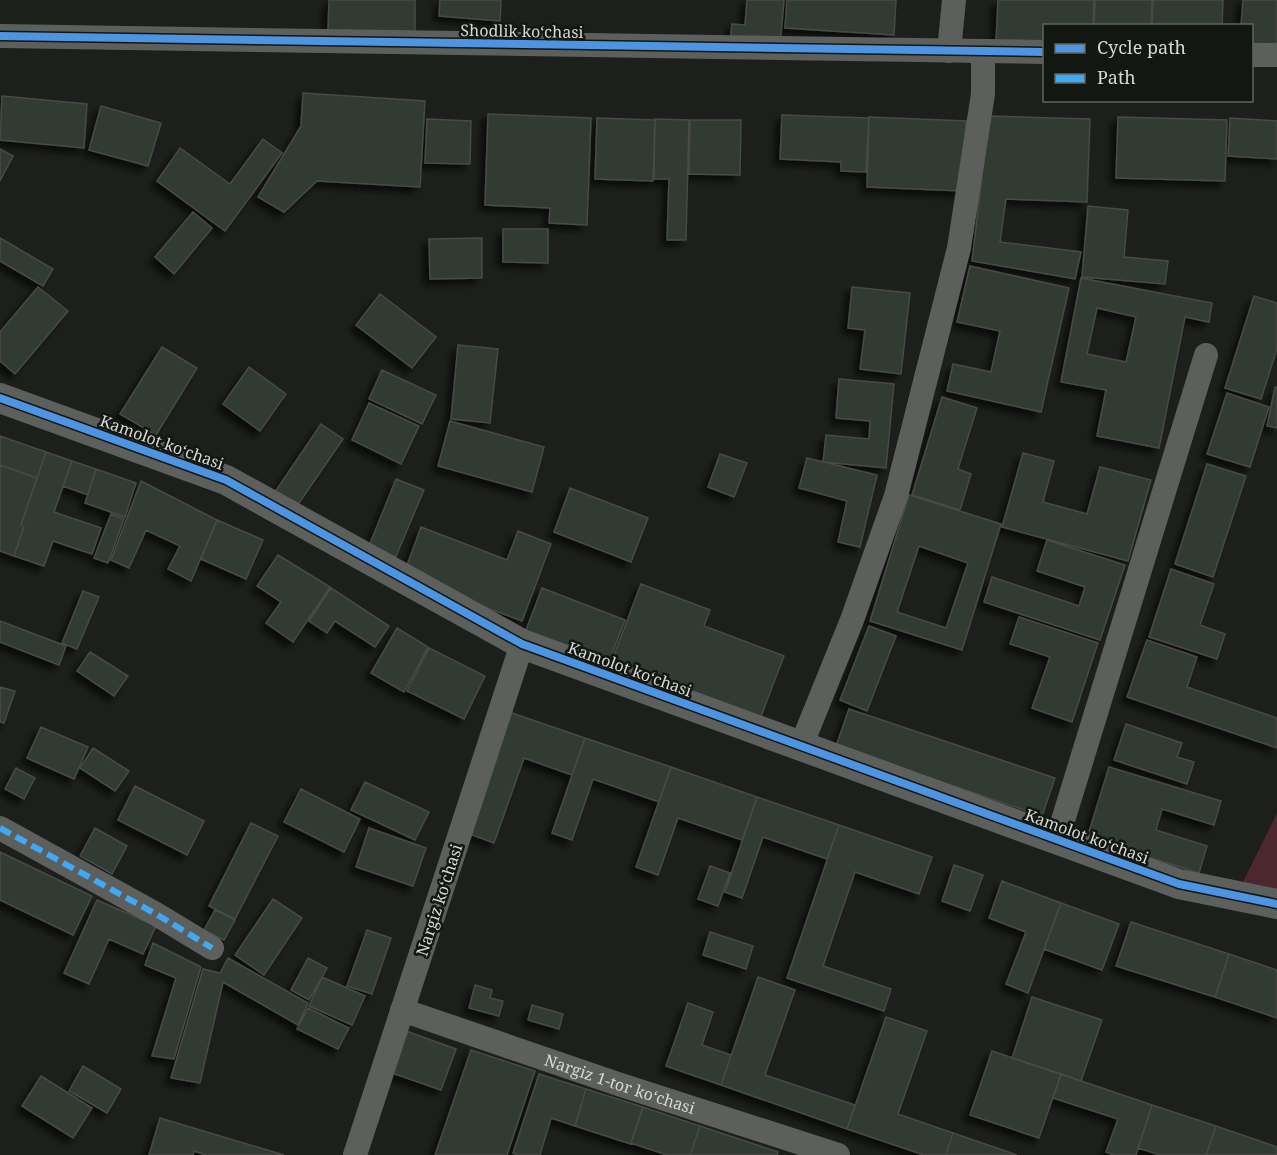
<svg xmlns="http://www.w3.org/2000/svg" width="1277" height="1155" viewBox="0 0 1277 1155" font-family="'Noto Serif',serif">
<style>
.green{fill:#4c272e}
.building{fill:#313a30;stroke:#484a47;stroke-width:1.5;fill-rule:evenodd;filter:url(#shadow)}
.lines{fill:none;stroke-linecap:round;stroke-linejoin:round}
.minor{stroke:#5d5f5c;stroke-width:24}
.tertiary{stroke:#5d5f5c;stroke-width:30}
.quiet{stroke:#3fa9f5;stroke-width:6;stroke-dasharray:12 6;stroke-linecap:butt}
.cycleway-casing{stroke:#121711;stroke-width:11}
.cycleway{stroke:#4d94e3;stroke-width:8}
.labels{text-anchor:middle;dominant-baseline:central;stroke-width:5;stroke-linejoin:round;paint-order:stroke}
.street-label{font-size:16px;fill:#d5d8d4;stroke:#121711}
</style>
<defs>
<filter id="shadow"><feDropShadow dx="-5.5" dy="5.5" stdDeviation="3" flood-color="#0009"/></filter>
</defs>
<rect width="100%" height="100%" fill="#1c1f1b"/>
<path class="green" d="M 1277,813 L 1277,892 L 1240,888 Z"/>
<path class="building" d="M 329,0 L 415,0 L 415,32 L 328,31 Z
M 440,0 L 501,0 L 500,21 L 439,16 Z
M 747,0 L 784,0 L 780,46 L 730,42 L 732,24 L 745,25 Z
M 787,0 L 896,0 L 894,35 L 785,28 Z
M 998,0 L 1094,0 L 1093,26 L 1044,26 L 1044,45 L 996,43 Z
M 1095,0 L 1152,0 L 1151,26 L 1094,26 Z
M 1153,0 L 1223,0 L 1222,26 L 1152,26 Z
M 1243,0 L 1277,0 L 1277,45 L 1252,43 L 1252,26 L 1241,26 Z
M 303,93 L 425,101 L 420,187 L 317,181 L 284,212 L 258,197 L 301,126 Z
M 2,96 L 87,104 L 84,148 L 0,140 Z
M 101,106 L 161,123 L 148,166 L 89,150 Z
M 488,114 L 591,118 L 587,225 L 549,223 L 550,208 L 485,205 Z
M 782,115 L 869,118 L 866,172 L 841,171 L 841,162 L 780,159 Z
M 989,116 L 1090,119 L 1087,202 L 1006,199 L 1000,242 L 1081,252 L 1075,279 L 972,261 Z
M 869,117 L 966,121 L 963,191 L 867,187 Z
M 1118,117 L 1227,120 L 1225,181 L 1116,178 Z
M 597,118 L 655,120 L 653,181 L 595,179 Z
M 1230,118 L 1277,121 L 1277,159 L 1228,156 Z
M 427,119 L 471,121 L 470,164 L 425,163 Z
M 655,119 L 689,120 L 686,240 L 667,240 L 669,179 L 654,179 Z
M 690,120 L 741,120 L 740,175 L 689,174 Z
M 263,139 L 282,153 L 225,231 L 157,181 L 180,148 L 230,184 Z
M 0,149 L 13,156 L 0,181 Z
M 1088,206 L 1128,210 L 1124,257 L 1168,261 L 1165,284 L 1082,277 Z
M 193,212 L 212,228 L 174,274 L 155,257 Z
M 503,229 L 548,229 L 548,263 L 503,262 Z
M 0,238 L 53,269 L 43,286 L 0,261 Z
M 482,238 L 482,278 L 430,279 L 429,239 Z
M 970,266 L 1069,288 L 1041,412 L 947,391 L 953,364 L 991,372 L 1000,331 L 957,322 Z
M 1081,278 L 1212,303 L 1209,322 L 1185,317 L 1159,448 L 1097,436 L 1106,390 L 1061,382 ZM 1097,308 L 1136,317 L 1126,362 L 1087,354 Z
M 38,287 L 68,311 L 15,374 L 0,361 L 0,332 Z
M 852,287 L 910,293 L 901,374 L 860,369 L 865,330 L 848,328 Z
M 380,294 L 436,337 L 412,368 L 356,325 Z
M 1254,296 L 1277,303 L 1277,349 L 1261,399 L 1225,388 Z
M 458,345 L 498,349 L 490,423 L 451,419 Z
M 162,347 L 197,368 L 156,435 L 120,414 Z
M 249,367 L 286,394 L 260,431 L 223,404 Z
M 382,370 L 436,395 L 422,424 L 369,399 Z
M 839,379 L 894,384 L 886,468 L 823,462 L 826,435 L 869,439 L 870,421 L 836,418 Z
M 1275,387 L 1277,387 L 1277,428 L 1267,426 Z
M 1227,393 L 1269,407 L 1250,467 L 1207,454 Z
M 942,397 L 977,408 L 958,469 L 971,474 L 960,510 L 912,495 Z
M 369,403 L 419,426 L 401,464 L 352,440 Z
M 450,421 L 544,447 L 532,492 L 438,466 Z
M 321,424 L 343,439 L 295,509 L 273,495 Z
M 0,436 L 46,452 L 37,478 L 0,465 Z
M 46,452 L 72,461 L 54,512 L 101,528 L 92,554 L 53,541 L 44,566 L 14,556 L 24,527 L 21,525 Z
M 1023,453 L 1054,461 L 1043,502 L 1087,514 L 1100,467 L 1151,480 L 1128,561 L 1002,527 Z
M 720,454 L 747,463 L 734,497 L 708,487 Z
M 807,458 L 877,475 L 860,547 L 838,542 L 847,501 L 799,488 Z
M 72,461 L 96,469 L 88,495 L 63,486 Z
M 1207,464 L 1246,476 L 1213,577 L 1175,564 Z
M 0,465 L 37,478 L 21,525 L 24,527 L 14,556 L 0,551 Z
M 96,469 L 136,483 L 125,517 L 85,503 Z
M 396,479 L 424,490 L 394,561 L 367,551 Z
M 141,481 L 217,520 L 191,581 L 168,569 L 180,546 L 146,530 L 129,568 L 111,560 Z
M 570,488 L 648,518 L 631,562 L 554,532 Z
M 909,495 L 1001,524 L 962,650 L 870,621 ZM 919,546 L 968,563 L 946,628 L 897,612 Z
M 111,514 L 124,519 L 108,563 L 94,558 Z
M 217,520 L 263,540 L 246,579 L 201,559 Z
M 421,527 L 507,560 L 518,531 L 551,544 L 522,621 L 403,576 Z
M 1047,540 L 1125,565 L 1100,640 L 984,602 L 992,577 L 1079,606 L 1085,587 L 1037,571 Z
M 278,555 L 330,587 L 293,642 L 266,623 L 281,602 L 257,586 Z
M 1171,569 L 1214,584 L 1200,625 L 1225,634 L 1217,659 L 1149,637 Z
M 641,584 L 710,610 L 704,626 L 784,656 L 760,719 L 611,663 Z
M 331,588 L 389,626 L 375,647 L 335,621 L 327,633 L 309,621 Z
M 542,588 L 625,620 L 609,662 L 526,630 Z
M 83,591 L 99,597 L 77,649 L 62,643 Z
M 1019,617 L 1098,643 L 1072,722 L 1032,708 L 1050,657 L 1010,644 Z
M 0,621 L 66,646 L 59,665 L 0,642 Z
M 869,626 L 896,636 L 867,711 L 840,700 Z
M 397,628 L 428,647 L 404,692 L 371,673 Z
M 1147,640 L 1197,657 L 1187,687 L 1277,718 L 1277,748 L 1127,697 Z
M 429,648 L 485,676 L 464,719 L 407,691 Z
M 90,652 L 128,676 L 114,696 L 77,671 Z
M 0,687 L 15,691 L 4,723 L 0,722 Z
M 849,709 L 1055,778 L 1042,816 L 836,746 Z
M 509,712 L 585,738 L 572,775 L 524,758 L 494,843 L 467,833 Z
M 1126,724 L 1182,743 L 1177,757 L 1194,762 L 1187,784 L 1114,760 Z
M 41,727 L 88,747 L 74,779 L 27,758 Z
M 585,738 L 671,767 L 659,802 L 593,779 L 572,840 L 552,833 Z
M 93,748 L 129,771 L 115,791 L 80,768 Z
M 671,767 L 757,797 L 742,840 L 678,818 L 658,875 L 636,867 Z
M 1109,767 L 1221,801 L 1214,825 L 1162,809 L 1156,830 L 1207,846 L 1199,873 L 1087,838 Z
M 16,768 L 35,778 L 24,799 L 5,789 Z
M 365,782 L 429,812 L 415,840 L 351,810 Z
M 135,786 L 204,821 L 187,855 L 118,820 Z
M 301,789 L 360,819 L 344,852 L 284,822 Z
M 757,797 L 839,825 L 827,859 L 763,837 L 742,898 L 725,892 Z
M 251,823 L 278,836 L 235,919 L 209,906 Z
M 839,825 L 932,857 L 919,894 L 855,872 L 823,966 L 891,989 L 884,1011 L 787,978 Z
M 95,828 L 127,846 L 112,874 L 80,856 Z
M 369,828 L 426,848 L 413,886 L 356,867 Z
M 0,852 L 92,896 L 73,935 L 0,900 Z
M 954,865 L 983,875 L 970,911 L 942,901 Z
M 710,866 L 730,873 L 718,906 L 698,899 Z
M 1002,881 L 1061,903 L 1028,993 L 1006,984 L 1026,932 L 989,918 Z
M 273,899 L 302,918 L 264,975 L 235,955 Z
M 97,900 L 156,926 L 143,954 L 109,939 L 89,984 L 64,973 Z
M 1061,903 L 1119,924 L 1102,970 L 1044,949 Z
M 215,910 L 235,920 L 224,940 L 204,930 Z
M 1131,922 L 1229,954 L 1215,997 L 1116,966 Z
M 367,930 L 391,938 L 372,994 L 347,986 Z
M 710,932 L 753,946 L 746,969 L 703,955 Z
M 153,943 L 201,967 L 174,1059 L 152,1056 L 176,978 L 145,965 Z
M 1229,954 L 1277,970 L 1277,1018 L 1215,997 Z
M 228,958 L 308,1003 L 298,1025 L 223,982 L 200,1083 L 171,1078 L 203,969 L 220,973 Z
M 308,958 L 327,968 L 309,1000 L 291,990 Z
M 322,977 L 365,996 L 352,1025 L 309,1006 Z
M 758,977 L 795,990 L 765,1075 L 855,1105 L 847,1129 L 721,1085 Z
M 475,985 L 492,990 L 490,998 L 503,1001 L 499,1016 L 469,1008 Z
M 1032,997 L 1102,1020 L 1081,1081 L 1012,1058 Z
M 688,1003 L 713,1012 L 702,1045 L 731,1055 L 721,1085 L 666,1066 Z
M 532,1005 L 563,1014 L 559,1029 L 528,1020 Z
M 308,1008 L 349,1028 L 338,1049 L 297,1029 Z
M 886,1017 L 927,1031 L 898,1114 L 953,1133 L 946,1155 L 924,1155 L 847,1129 Z
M 406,1031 L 456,1049 L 441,1090 L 392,1073 Z
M 471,1050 L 535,1071 L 507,1155 L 435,1155 Z
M 992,1051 L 1061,1074 L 1039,1138 L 970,1115 Z
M 83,1066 L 121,1089 L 107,1113 L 69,1091 Z
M 539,1074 L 586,1089 L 575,1126 L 551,1118 L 540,1155 L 518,1155 L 513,1153 Z
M 1061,1074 L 1152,1105 L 1136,1155 L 1114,1155 L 1106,1152 L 1118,1119 L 1053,1098 Z
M 41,1076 L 92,1108 L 73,1138 L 22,1106 Z
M 586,1089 L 643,1107 L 631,1144 L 575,1126 Z
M 1152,1105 L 1216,1126 L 1206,1155 L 1160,1155 L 1138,1148 Z
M 643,1107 L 700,1126 L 690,1155 L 667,1155 L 631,1143 Z
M 160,1118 L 284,1155 L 206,1155 L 194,1151 L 193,1155 L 149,1155 Z
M 700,1126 L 778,1152 L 777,1155 L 690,1155 Z
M 1216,1126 L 1277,1147 L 1277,1155 L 1206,1155 Z
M 953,1133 L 1017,1155 L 946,1155 Z"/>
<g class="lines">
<g class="minor">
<path d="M 0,36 L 1044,52"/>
<path d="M 949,51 L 954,0"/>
<path d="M 1252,55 L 1277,55"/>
<path d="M 801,746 L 852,620 L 896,496 L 959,248 L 983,94 L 983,52"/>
<path d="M 0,828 L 156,914 L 212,948"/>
<path d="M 1057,840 L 1206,355"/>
<path id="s1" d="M 402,1010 L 618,1084 L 838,1155"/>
<path d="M 355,1155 L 522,644"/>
</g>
<path class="tertiary" d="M 0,398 L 226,480 L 522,644 L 1179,884 L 1277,904"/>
<path class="quiet" d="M 0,828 L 156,914 L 212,948"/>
<g class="cycleway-casing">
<path id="cycleway" d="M 0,36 L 1044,52
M 0,398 L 226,480 L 522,644 L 1179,884 L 1277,904"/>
</g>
<use href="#cycleway" class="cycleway"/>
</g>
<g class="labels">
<g class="street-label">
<text transform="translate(522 31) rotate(1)">Shodlik koʻchasi</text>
<text transform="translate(162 442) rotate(20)">Kamolot koʻchasi</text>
<text transform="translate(630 669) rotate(20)">Kamolot koʻchasi</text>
<text transform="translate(1087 836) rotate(20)">Kamolot koʻchasi</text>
<text transform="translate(439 900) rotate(-72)">Nargiz koʻchasi</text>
<text stroke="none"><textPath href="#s1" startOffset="230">Nargiz 1-tor ko‘chasi</textPath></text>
</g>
</g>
<rect x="1043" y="24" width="210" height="78" fill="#121711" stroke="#60645f" stroke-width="1.5"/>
<rect x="1055" y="44" width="30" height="9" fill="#4d94e3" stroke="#60645f" stroke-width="1.5"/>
<text x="1097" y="54" font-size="18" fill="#d5d8d4">Cycle path</text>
<rect x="1055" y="74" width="30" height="9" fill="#3fa9f5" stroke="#60645f" stroke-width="1.5"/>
<text x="1097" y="84" font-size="18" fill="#d5d8d4">Path</text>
</svg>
